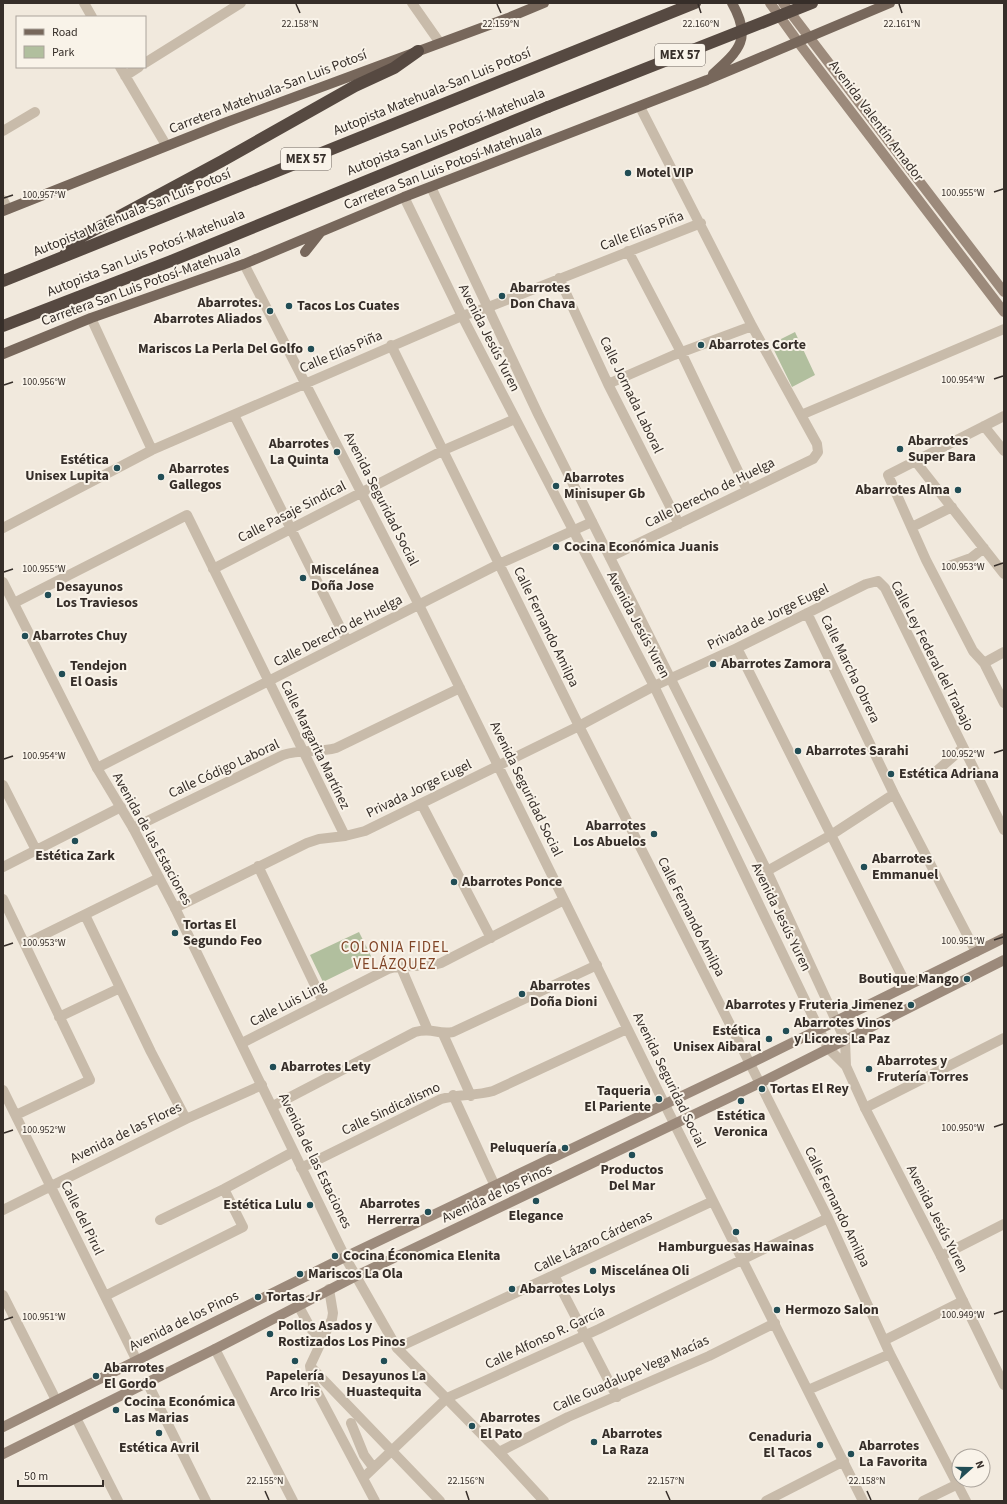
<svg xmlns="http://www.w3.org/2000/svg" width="1007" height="1504" viewBox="0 0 1007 1504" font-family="'Source Sans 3',sans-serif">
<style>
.green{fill:#b1bf9e}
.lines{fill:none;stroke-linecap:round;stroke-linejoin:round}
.minor{stroke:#c8bbaa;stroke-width:10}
.tertiary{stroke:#c8bbaa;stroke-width:10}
.secondary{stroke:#9c8a7b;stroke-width:10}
.primary{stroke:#77675b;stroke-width:10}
.motorway{stroke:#564941;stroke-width:12}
.motorway-bridge{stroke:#564941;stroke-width:12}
.ticks{fill:none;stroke:#362e29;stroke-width:1.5}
.poi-dot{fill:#214d55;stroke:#f9f3e9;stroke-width:1.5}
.labels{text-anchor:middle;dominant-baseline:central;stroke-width:4;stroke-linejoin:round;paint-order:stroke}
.shield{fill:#f9f3e9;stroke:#706963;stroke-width:1}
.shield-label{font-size:13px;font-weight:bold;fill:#362e29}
.street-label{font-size:14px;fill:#362e29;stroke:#f9f3e9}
.poi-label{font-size:14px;font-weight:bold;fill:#362e29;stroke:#f9f3e9;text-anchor:start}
.neighbourhood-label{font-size:15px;letter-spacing:1px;fill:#804527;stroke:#f9f3e9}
.ticks-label{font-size:10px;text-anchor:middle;fill:#362e29;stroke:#f9f3e9;stroke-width:4;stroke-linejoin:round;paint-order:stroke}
</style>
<rect width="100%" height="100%" fill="#f1e9dd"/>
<path class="green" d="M 795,332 L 815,375 L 792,387 L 771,344 Z
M 359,932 L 372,958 L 323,982 L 310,955 Z"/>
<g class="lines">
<path class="minor" d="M 84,3 L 92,17
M 412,3 L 440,43
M 145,63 L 241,3
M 120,67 L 166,145
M 125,76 L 139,67
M 3,131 L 35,112
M 3,200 L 8,209
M 628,251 L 681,352 L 747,490
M 244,264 L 419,605 L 664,1103 L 863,1501
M 559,278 L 608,384 L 679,524
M 91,318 L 152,450
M 391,345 L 579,726 L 828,1218 L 890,1354 L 966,1501
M 608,384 L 674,355 L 752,326
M 234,415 L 347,641
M 801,415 L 1004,329
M 1004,416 L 888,475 L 926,560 L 973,651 L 984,663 L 1004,703
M 984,426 L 1004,451
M 916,462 L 1004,574
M 912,527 L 952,507
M 3,528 L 152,450 L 462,316 L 486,308 L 701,223
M 610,557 L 813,459 L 818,452 L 817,444 L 752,326 L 640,107
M 949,566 L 971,558 L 984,548
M 213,569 L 444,450 L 515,419
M 14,603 L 187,515 L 345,836
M 807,613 L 894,794 L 976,952
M 737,648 L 907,986
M 984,663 L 1004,652
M 97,768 L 499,564 L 592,522
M 932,775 L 963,748
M 3,785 L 36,850
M 422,805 L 491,938
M 133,828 L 283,755 C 301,749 318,753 336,748 L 460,688
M 258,866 L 323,1002
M 3,867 L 121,807
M 767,871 L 831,835 L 894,794
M 3,899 L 90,1080 L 16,1115
M 175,908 L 307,843 L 319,839 L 345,836 L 365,831 L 579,726 L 654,686 L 737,648 L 866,584 L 878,581 L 885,588 L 1004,830
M 85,915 L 151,1052 L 186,1119
M 25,944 L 159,878
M 400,965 L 427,1028
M 59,1017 L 120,988
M 443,1034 L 471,1096
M 242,1043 L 388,969 C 406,963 423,969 441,963 L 564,900
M 3,1090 L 136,1359
M 453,1095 L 495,1186
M 273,1106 L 415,1032 C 433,1027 437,1035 453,1032 L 597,965
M 865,1108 L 1004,1038
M 301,1168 L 441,1099 C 458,1094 476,1096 493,1091 L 627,1029
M 3,1210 L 186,1119 L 262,1085
M 160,1220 L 224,1189 L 293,1152
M 941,1256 L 1004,1224
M 554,1275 L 617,1397
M 329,1289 L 333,1313 L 332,1319 L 310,1366 L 313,1384 L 375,1501
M 3,1295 L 56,1400
M 105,1296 L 243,1227 L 224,1189
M 298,1305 L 311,1329 L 322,1340
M 885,1340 L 963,1301
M 397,1348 L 713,1201
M 215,1349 L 293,1501
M 310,1366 L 440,1501
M 147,1382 L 206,1501
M 808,1390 L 890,1354
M 76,1418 L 118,1501
M 351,1423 L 364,1455 L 373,1467
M 499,1452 L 568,1417 L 709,1356 L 775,1323
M 363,1478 L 447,1398 L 599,1329 L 828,1218
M 766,1501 L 844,1461
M 923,1501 L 958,1484"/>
<path class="tertiary" d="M 431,187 L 538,414 L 767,871 L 845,1040 L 846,1066
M 404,197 L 462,316 L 654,686 L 828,1048 L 846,1066 L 865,1108 L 941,1256 L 1004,1385
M 3,582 L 97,768 L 133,828 L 175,908 L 345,1257 L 397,1348 L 499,1452 L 544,1501"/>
<path class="secondary" d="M 770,3 L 798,42 L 1004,312
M 783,3 L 1004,292
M 3,1427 L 345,1257 L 749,1064 L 1004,938
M 3,1454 L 215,1349 L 356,1276 L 760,1083 L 1004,960"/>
<path class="primary" d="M 713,74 C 740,50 752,38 732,3
M 3,211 L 227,122 L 508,18 L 544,3
M 305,252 L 320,233
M 3,354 L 91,318 L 244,264 L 404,197 L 707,80 L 890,3"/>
<path class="motorway" d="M 63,257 L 79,238 L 222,161 L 355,86 L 394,68 L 418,51
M 3,281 L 695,3
M 3,326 L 171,261 L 548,107"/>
<path class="motorway-bridge" d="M 548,107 L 812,3"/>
</g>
<path class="ticks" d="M 296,4 L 300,13M 497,4 L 501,13M 698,4 L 701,13M 899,4 L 902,13M 994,192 L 1003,189M 4,198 L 13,195M 994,379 L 1003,376M 4,385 L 13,382M 994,566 L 1003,563M 4,572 L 13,569M 994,753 L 1003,750M 4,759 L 13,756M 994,940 L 1003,937M 4,946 L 13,943M 994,1127 L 1003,1124M 4,1133 L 13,1130M 994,1314 L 1003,1311M 4,1320 L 13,1317M 265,1491 L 269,1500M 466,1491 L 469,1500M 666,1491 L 670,1500M 867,1491 L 871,1500"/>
<g class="poi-dot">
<circle cx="628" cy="173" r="4"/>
<circle cx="502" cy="296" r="4"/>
<circle cx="289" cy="306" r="4"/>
<circle cx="270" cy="311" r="4"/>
<circle cx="701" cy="345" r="4"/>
<circle cx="311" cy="349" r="4"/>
<circle cx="900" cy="449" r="4"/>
<circle cx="337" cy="452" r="4"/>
<circle cx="117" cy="468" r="4"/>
<circle cx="161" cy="477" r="4"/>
<circle cx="556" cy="486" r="4"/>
<circle cx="958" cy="490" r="4"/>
<circle cx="556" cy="547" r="4"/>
<circle cx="303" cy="578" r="4"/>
<circle cx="48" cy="595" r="4"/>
<circle cx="25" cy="636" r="4"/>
<circle cx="713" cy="664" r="4"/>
<circle cx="62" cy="674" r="4"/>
<circle cx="798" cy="751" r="4"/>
<circle cx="891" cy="774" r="4"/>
<circle cx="654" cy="834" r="4"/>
<circle cx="75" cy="841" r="4"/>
<circle cx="864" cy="867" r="4"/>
<circle cx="454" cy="882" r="4"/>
<circle cx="175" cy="933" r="4"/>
<circle cx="967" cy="979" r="4"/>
<circle cx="522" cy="994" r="4"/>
<circle cx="911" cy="1005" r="4"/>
<circle cx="786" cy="1031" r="4"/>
<circle cx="769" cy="1039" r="4"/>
<circle cx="273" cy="1067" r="4"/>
<circle cx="869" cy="1069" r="4"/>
<circle cx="762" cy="1089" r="4"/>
<circle cx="659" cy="1099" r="4"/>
<circle cx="741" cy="1101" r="4"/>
<circle cx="565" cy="1148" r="4"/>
<circle cx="632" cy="1155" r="4"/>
<circle cx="536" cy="1201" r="4"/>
<circle cx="310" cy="1205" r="4"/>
<circle cx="428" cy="1212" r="4"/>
<circle cx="736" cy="1232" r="4"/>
<circle cx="335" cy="1256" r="4"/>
<circle cx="593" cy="1271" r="4"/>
<circle cx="300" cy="1274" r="4"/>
<circle cx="512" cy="1289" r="4"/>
<circle cx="258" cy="1297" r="4"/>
<circle cx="777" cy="1310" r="4"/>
<circle cx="270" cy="1334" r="4"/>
<circle cx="295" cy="1361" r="4"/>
<circle cx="384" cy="1361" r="4"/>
<circle cx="96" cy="1376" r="4"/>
<circle cx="116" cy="1410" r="4"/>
<circle cx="472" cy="1426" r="4"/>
<circle cx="159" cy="1433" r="4"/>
<circle cx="594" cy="1442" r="4"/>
<circle cx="820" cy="1445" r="4"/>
<circle cx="851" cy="1454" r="4"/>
</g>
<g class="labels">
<g class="shield">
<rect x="655" y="44" width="50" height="22" rx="3"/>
<rect x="281" y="148" width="50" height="22" rx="3"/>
</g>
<g class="shield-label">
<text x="680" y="55">MEX 57</text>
<text x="306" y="159">MEX 57</text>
</g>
<g class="street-label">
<text transform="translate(268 92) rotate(-21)">Carretera Matehuala-San Luis Potosí</text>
<text transform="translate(432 92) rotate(-22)">Autopista Matehuala-San Luis Potosí</text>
<text transform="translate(876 121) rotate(53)">Avenida Valentín Amador</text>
<text transform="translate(446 132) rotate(-22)">Autopista San Luis Potosí-Matehuala</text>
<text transform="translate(443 168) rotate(-21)">Carretera San Luis Potosí-Matehuala</text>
<text transform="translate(132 213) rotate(-22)">Autopista Matehuala-San Luis Potosí</text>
<text transform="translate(642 231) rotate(-21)">Calle Elías Piña</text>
<text transform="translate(146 253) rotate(-22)">Autopista San Luis Potosí-Matehuala</text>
<text transform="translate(141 286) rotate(-20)">Carretera San Luis Potosí-Matehuala</text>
<text transform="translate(489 338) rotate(63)">Avenida Jesús Yuren</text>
<text transform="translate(341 352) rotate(-23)">Calle Elías Piña</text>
<text transform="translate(631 395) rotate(64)">Calle Jornada Laboral</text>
<text transform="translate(710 493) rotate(-26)">Calle Derecho de Huelga</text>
<text transform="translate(381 499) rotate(63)">Avenida Seguridad Social</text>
<text transform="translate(292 512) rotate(-27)">Calle Pasaje Sindical</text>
<text transform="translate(768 617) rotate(-26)">Privada de Jorge Eugel</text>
<text transform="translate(638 625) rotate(62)">Avenida Jesús Yuren</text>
<text transform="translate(546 627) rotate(64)">Calle Fernando Amilpa</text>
<text transform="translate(338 631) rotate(-27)">Calle Derecho de Huelga</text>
<text transform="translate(932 656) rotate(63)">Calle Ley Federal del Trabajo</text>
<text transform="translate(850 669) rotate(64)">Calle Marcha Obrera</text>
<text transform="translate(315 745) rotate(64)">Calle Margarita Martínez</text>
<text transform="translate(224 769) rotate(-25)">Calle Código Laboral</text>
<text transform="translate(419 789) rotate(-26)">Privada Jorge Eugel</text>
<text transform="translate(526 789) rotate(64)">Avenida Seguridad Social</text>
<text transform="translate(152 839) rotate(61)">Avenida de las Estaciones</text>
<text transform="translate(691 917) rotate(63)">Calle Fernando Amilpa</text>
<text transform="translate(781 917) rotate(64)">Avenida Jesús Yuren</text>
<text transform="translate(288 1004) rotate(-27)">Calle Luis Ling</text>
<text transform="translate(669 1080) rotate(64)">Avenida Seguridad Social</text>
<text transform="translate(391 1109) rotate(-25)">Calle Sindicalismo</text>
<text transform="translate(126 1133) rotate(-26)">Avenida de las Flores</text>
<text transform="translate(315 1161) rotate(64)">Avenida de las Estaciones</text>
<text transform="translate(497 1194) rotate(-25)">Avenida de los Pinos</text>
<text transform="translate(837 1207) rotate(64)">Calle Fernando Amilpa</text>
<text transform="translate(82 1218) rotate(64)">Calle del Pirul</text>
<text transform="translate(937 1219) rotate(63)">Avenida Jesús Yuren</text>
<text transform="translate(593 1242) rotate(-25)">Calle Lázaro Cárdenas</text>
<text transform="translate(184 1321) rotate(-26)">Avenida de los Pinos</text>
<text transform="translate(545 1338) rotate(-25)">Calle Alfonso R. García</text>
<text transform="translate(631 1374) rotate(-24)">Calle Guadalupe Vega Macías</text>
</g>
<g class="poi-label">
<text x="636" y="173">Motel VIP</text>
<text x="510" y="288">Abarrotes<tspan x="510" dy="16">Don Chava</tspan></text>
<text x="262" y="303" text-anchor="end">Abarrotes.<tspan x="262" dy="16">Abarrotes Aliados</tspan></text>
<text x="297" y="306">Tacos Los Cuates</text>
<text x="709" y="345">Abarrotes Corte</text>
<text x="303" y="349" text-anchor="end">Mariscos La Perla Del Golfo</text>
<text x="908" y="441">Abarrotes<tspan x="908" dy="16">Super Bara</tspan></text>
<text x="329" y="444" text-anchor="end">Abarrotes<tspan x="329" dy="16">La Quinta</tspan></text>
<text x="109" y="460" text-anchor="end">Estética<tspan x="109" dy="16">Unisex Lupita</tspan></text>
<text x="169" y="469">Abarrotes<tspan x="169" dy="16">Gallegos</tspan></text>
<text x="564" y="478">Abarrotes<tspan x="564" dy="16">Minisuper Gb</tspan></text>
<text x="950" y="490" text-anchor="end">Abarrotes Alma</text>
<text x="564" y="547">Cocina Económica Juanis</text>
<text x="311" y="570">Miscelánea<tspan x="311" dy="16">Doña Jose</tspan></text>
<text x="56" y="587">Desayunos<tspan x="56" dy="16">Los Traviesos</tspan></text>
<text x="33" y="636">Abarrotes Chuy</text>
<text x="721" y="664">Abarrotes Zamora</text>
<text x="70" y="666">Tendejon<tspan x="70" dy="16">El Oasis</tspan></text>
<text x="806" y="751">Abarrotes Sarahi</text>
<text x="899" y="774">Estética Adriana</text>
<text x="646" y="826" text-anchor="end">Abarrotes<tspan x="646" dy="16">Los Abuelos</tspan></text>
<text x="75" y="856" text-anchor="middle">Estética Zark</text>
<text x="872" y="859">Abarrotes<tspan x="872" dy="16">Emmanuel</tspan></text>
<text x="462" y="882">Abarrotes Ponce</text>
<text x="183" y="925">Tortas El<tspan x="183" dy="16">Segundo Feo</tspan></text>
<text x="959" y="979" text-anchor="end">Boutique Mango</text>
<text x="530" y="986">Abarrotes<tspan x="530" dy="16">Doña Dioni</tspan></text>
<text x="903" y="1005" text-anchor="end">Abarrotes y Fruteria Jimenez</text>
<text x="794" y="1023">Abarrotes Vinos<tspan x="794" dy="16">y Licores La Paz</tspan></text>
<text x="761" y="1031" text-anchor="end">Estética<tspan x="761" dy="16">Unisex Aibaral</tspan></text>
<text x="877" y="1061">Abarrotes y<tspan x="877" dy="16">Frutería Torres</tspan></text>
<text x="281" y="1067">Abarrotes Lety</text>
<text x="770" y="1089">Tortas El Rey</text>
<text x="651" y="1091" text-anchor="end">Taqueria<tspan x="651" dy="16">El Pariente</tspan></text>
<text x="741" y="1116" text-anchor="middle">Estética<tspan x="741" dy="16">Veronica</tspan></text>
<text x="557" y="1148" text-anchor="end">Peluquería</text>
<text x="632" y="1170" text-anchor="middle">Productos<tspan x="632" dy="16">Del Mar</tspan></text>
<text x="420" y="1204" text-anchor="end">Abarrotes<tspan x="420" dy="16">Herrerra</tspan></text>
<text x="302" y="1205" text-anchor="end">Estética Lulu</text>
<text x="536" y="1216" text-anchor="middle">Elegance</text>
<text x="736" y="1247" text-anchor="middle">Hamburguesas Hawainas</text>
<text x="343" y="1256">Cocina Économica Elenita</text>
<text x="601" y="1271">Miscelánea Oli</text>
<text x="308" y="1274">Mariscos La Ola</text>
<text x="520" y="1289">Abarrotes Lolys</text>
<text x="266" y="1297">Tortas Jr</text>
<text x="785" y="1310">Hermozo Salon</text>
<text x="278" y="1326">Pollos Asados y<tspan x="278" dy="16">Rostizados Los Pinos</tspan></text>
<text x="104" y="1368">Abarrotes<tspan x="104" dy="16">El Gordo</tspan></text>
<text x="295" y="1376" text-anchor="middle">Papelería<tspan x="295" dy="16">Arco Iris</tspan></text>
<text x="384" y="1376" text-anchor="middle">Desayunos La<tspan x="384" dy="16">Huastequita</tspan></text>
<text x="124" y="1402">Cocina Económica<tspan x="124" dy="16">Las Marias</tspan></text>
<text x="480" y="1418">Abarrotes<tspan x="480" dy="16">El Pato</tspan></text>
<text x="602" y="1434">Abarrotes<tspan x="602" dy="16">La Raza</tspan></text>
<text x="812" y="1437" text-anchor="end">Cenaduria<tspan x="812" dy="16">El Tacos</tspan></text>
<text x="859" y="1446">Abarrotes<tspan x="859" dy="16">La Favorita</tspan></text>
<text x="159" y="1448" text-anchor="middle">Estética Avril</text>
</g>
<g class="neighbourhood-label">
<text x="395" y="947">COLONIA FIDEL<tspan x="395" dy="17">VELÁZQUEZ</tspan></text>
</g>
</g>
<g class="ticks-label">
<text x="501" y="27">22.159°N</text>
<text x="300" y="27">22.158°N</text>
<text x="701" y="27">22.160°N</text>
<text x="902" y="27">22.161°N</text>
<text x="963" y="196">100.955°W</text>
<text x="44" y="198">100.957°W</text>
<text x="963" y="383">100.954°W</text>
<text x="44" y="385">100.956°W</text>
<text x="963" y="570">100.953°W</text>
<text x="44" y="572">100.955°W</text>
<text x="963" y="757">100.952°W</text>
<text x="44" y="759">100.954°W</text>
<text x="963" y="944">100.951°W</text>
<text x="44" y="946">100.953°W</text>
<text x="963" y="1131">100.950°W</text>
<text x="44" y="1133">100.952°W</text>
<text x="963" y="1318">100.949°W</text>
<text x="44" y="1320">100.951°W</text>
<text x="265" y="1484">22.155°N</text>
<text x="466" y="1484">22.156°N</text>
<text x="666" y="1484">22.157°N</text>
<text x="867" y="1484">22.158°N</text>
</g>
<rect width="1007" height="1504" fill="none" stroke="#362e29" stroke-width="8"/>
<rect x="16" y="16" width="130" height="52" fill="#f9f3e9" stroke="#aba49c"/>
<rect x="24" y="29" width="20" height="6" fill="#77675b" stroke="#aba49c"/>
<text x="52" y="36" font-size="12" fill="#362e29">Road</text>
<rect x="24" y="46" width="20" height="12" fill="#b1bf9e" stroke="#aba49c"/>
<text x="52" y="56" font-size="12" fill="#362e29">Park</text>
<g transform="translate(971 1468) rotate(69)"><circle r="19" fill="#f9f3e9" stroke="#aba49c"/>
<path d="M0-3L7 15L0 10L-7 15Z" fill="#214d55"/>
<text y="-6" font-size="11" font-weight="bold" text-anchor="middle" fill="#362e29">N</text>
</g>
<path d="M18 1480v6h85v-6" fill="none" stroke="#362e29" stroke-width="2"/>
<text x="24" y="1480" font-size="12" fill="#362e29" stroke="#f9f3e9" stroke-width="3" paint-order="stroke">50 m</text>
</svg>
